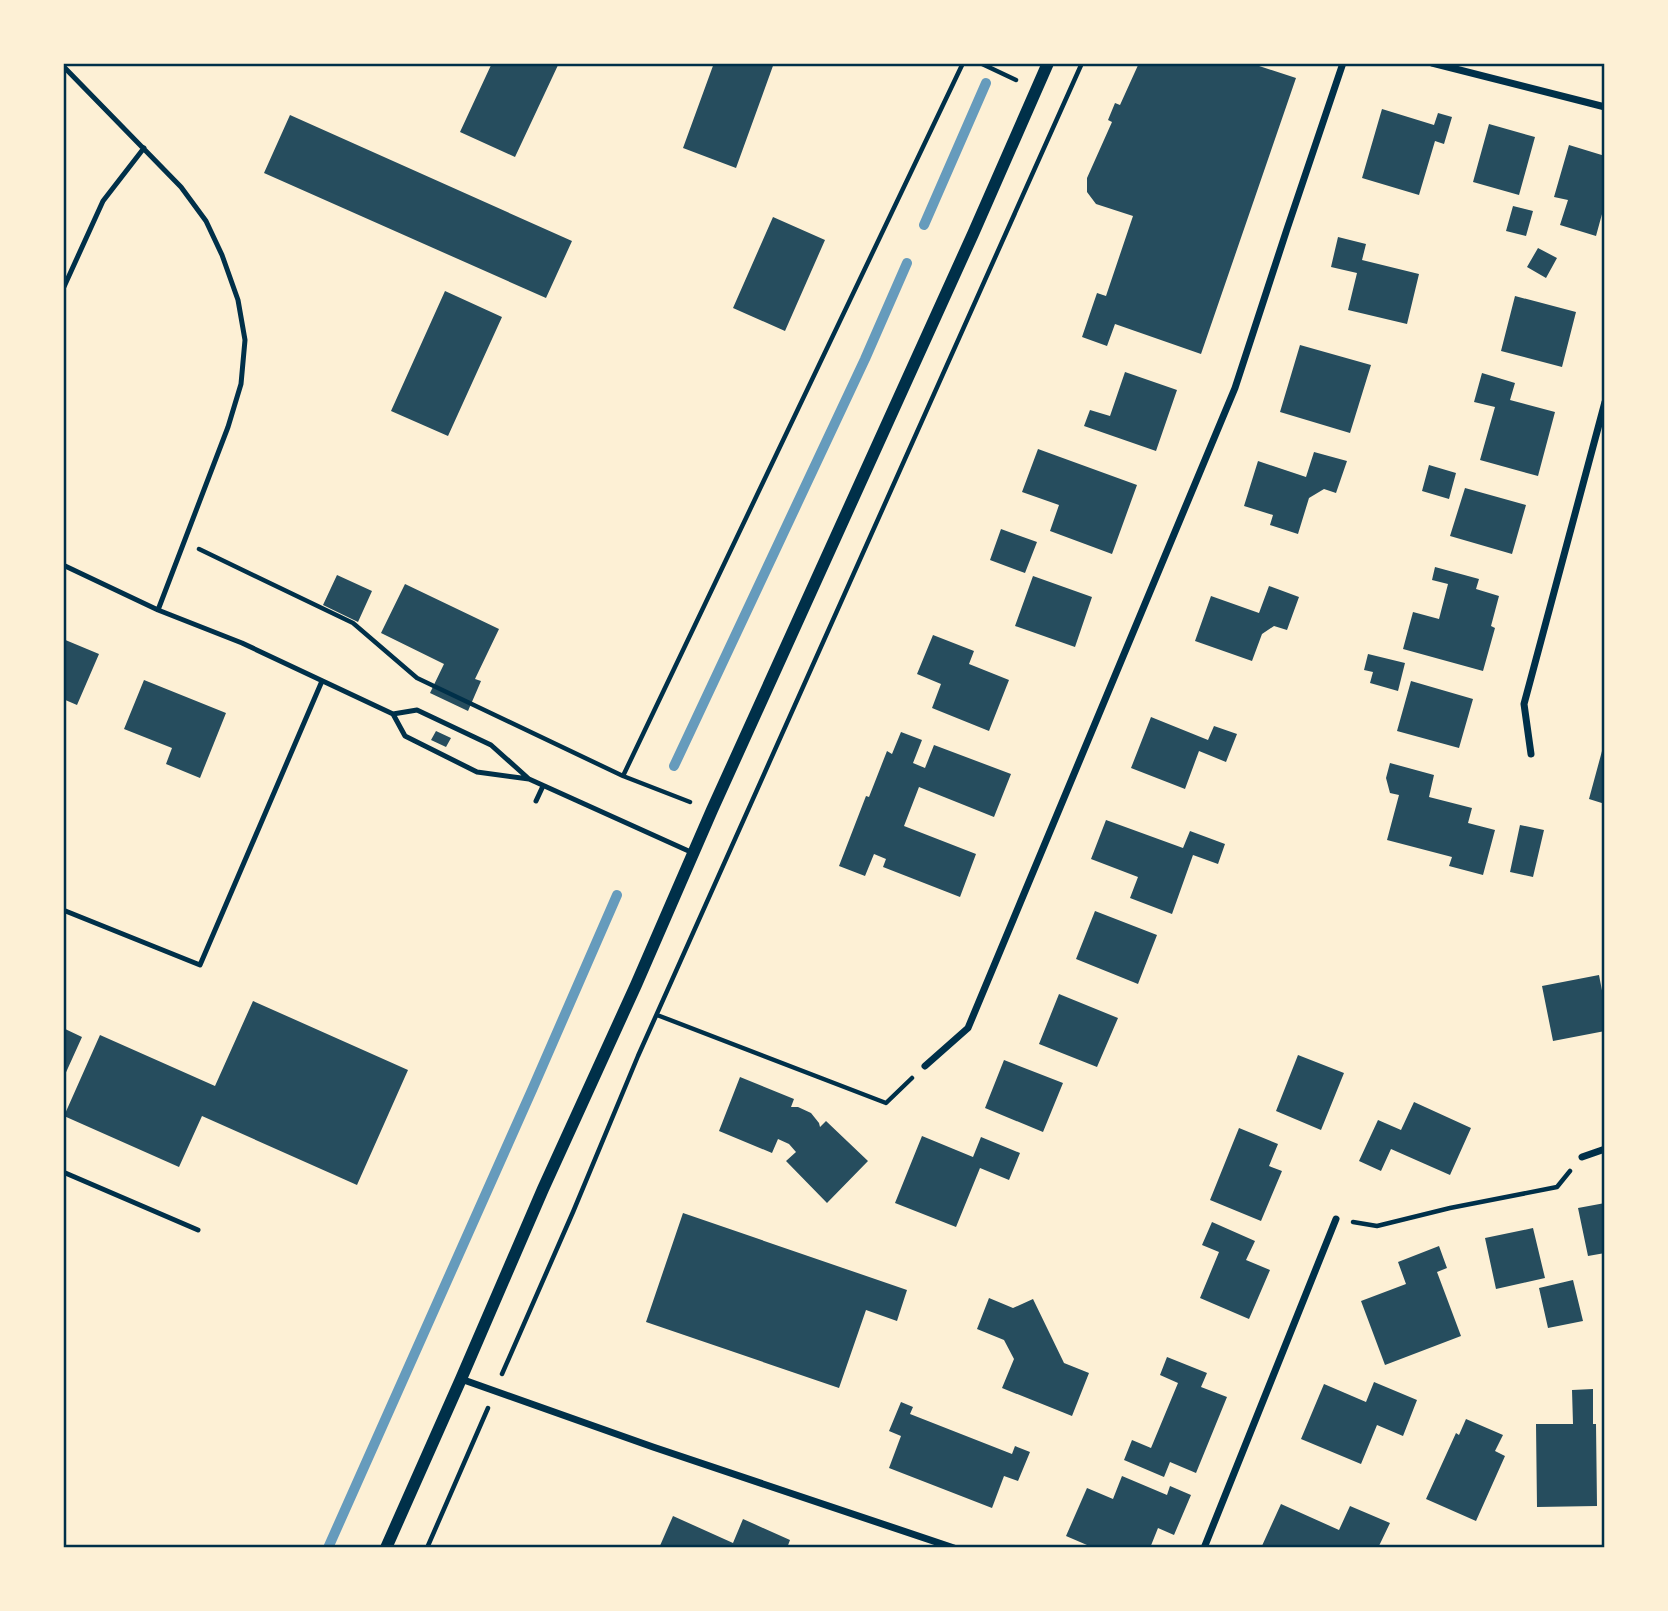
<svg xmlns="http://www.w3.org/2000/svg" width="1668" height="1611" viewBox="0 0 1668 1611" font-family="'Libre Baskerville',serif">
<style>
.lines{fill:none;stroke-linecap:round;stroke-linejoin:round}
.stream{stroke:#669bbc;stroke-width:10}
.building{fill:#264d5e}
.path{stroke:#003049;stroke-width:4.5}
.service{stroke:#003049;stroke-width:5}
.minor{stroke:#003049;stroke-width:7}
.tertiary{stroke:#003049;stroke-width:12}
.neatline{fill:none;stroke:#003049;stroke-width:2.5}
</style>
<rect width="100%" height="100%" fill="#fdf0d5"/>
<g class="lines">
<path class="stream" d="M 924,225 L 986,83
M 674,766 L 865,359 L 907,263
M 328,1548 L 532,1090 L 617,895"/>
</g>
<path class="building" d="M 492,63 L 559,63 L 515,157 L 460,132 Z
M 714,63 L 774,63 L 736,168 L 683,148 Z
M 1139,63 L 1250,63 L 1296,78 L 1201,354 L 1115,324 L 1107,346 L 1082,337 L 1097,293 L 1106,296 L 1133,216 L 1096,204 L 1087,192 L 1087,178 L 1112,122 L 1108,120 L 1115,103 L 1120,105 Z
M 1382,109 L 1434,125 L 1438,113 L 1452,117 L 1444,144 L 1435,141 L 1419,195 L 1362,178 Z
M 290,115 L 572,241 L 546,298 L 264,173 Z
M 1489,124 L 1535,137 L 1519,195 L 1473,182 Z
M 1569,145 L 1605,156 L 1605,203 L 1596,236 L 1560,225 L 1568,200 L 1554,197 Z
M 1513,206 L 1533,211 L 1526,236 L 1506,231 Z
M 773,217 L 825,240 L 785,331 L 733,308 Z
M 1338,237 L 1366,244 L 1362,260 L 1419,274 L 1407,324 L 1348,310 L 1357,273 L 1331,267 Z
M 1538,248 L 1557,258 L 1546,278 L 1527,267 Z
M 445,291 L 502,317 L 448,436 L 391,411 Z
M 1515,296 L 1576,312 L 1562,367 L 1501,351 Z
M 1300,345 L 1371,365 L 1350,433 L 1280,412 Z
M 1125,372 L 1177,390 L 1156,451 L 1084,426 L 1090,410 L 1110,416 Z
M 1482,373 L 1515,383 L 1510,400 L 1555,412 L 1538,476 L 1480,460 L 1495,407 L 1474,402 Z
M 1038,449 L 1137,485 L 1112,554 L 1050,531 L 1059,505 L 1022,492 Z
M 1314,452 L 1347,461 L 1336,493 L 1324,489 L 1309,498 L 1298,534 L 1270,525 L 1273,515 L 1244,506 L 1258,461 L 1306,477 Z
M 1429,465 L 1456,473 L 1449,499 L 1422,491 Z
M 1465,488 L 1526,505 L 1512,554 L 1450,536 Z
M 1001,529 L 1037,542 L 1025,573 L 990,560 Z
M 1435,567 L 1479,579 L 1476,589 L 1499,596 L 1491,626 L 1495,628 L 1483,671 L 1403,649 L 1413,612 L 1439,619 L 1448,584 L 1432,580 Z
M 337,575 L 372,591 L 358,622 L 323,605 Z
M 1033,576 L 1092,597 L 1075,647 L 1015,626 Z
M 405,584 L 499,629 L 475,679 L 481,681 L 468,711 L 430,693 L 444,664 L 381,633 Z
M 1269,586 L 1299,597 L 1287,630 L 1274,626 L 1262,634 L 1252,661 L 1195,641 L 1211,596 L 1259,613 Z
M 933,635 L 974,651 L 969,664 L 1009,680 L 989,731 L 932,708 L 941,684 L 917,674 Z
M 63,639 L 99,654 L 77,705 L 63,699 Z
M 1368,654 L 1405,663 L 1398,691 L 1370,683 L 1373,672 L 1364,670 Z
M 144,680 L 226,713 L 200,778 L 166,764 L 172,748 L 124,729 Z
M 1411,681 L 1473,699 L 1459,748 L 1397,731 Z
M 1151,717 L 1208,740 L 1214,726 L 1237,734 L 1226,762 L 1199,751 L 1185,789 L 1131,768 Z
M 436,731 L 451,738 L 446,747 L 431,740 Z
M 901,732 L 922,740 L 913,763 L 925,768 L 934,745 L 1011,774 L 994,817 L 919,787 L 904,826 L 976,854 L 960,897 L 883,867 L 886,859 L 874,854 L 865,876 L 839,866 L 866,796 L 869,797 L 887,751 L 892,754 Z
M 1602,751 L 1605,751 L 1605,804 L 1589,799 Z
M 1390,763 L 1434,775 L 1429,797 L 1472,808 L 1468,823 L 1495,830 L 1483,875 L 1449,866 L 1452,857 L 1387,840 L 1399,795 L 1390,793 L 1386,778 Z
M 1106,820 L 1183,848 L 1190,831 L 1225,844 L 1218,864 L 1193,855 L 1172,914 L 1130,898 L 1138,877 L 1091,859 Z
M 1520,825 L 1544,830 L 1533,877 L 1510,872 Z
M 1095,911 L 1157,935 L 1138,984 L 1076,959 Z
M 1599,975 L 1605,1006 L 1605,1031 L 1553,1041 L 1542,986 Z
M 1059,994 L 1118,1018 L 1097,1067 L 1039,1044 Z
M 253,1001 L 408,1070 L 357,1185 L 202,1116 L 179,1167 L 64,1116 L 100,1035 L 215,1086 Z
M 63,1028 L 82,1037 L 63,1079 Z
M 1298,1055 L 1344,1073 L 1321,1130 L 1276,1111 Z
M 1004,1060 L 1063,1083 L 1043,1132 L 985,1108 Z
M 740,1077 L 794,1099 L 791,1107 L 798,1107 L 811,1113 L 819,1123 L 820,1127 L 826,1121 L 868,1161 L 827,1203 L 786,1161 L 796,1152 L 789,1144 L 778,1139 L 772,1153 L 719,1131 Z
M 1414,1102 L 1471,1128 L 1450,1175 L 1391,1149 L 1381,1171 L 1359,1161 L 1378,1120 L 1401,1130 Z
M 1239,1128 L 1278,1144 L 1269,1166 L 1282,1171 L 1261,1221 L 1210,1200 Z
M 922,1136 L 973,1157 L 981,1137 L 1020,1153 L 1009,1180 L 980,1168 L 956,1227 L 895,1203 Z
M 1605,1203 L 1605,1253 L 1588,1256 L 1578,1208 Z
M 683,1213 L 907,1290 L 897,1321 L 866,1310 L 839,1388 L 646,1322 Z
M 1212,1222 L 1255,1241 L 1246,1260 L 1270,1270 L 1249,1319 L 1200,1298 L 1219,1252 L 1202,1245 Z
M 1533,1228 L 1545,1278 L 1496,1289 L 1485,1238 Z
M 1439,1246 L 1447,1268 L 1437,1272 L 1461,1336 L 1385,1365 L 1361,1301 L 1406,1284 L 1398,1262 Z
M 1573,1280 L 1583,1321 L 1548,1328 L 1539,1288 Z
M 989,1298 L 1013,1308 L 1033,1299 L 1064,1363 L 1089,1373 L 1072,1416 L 1002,1388 L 1014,1359 L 1004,1340 L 977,1329 Z
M 1167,1357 L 1207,1373 L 1201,1387 L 1227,1397 L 1196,1473 L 1170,1462 L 1164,1477 L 1124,1460 L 1132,1440 L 1151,1448 L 1178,1383 L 1160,1375 Z
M 1374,1382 L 1417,1400 L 1403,1436 L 1377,1425 L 1361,1464 L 1301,1439 L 1324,1384 L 1366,1402 Z
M 1593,1389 L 1593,1424 L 1596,1424 L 1597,1506 L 1537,1507 L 1536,1424 L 1573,1424 L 1572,1390 Z
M 901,1402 L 913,1407 L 910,1414 L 1012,1454 L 1015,1446 L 1030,1452 L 1018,1481 L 1004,1476 L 992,1508 L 889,1468 L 901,1436 L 889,1431 Z
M 1466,1419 L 1503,1435 L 1495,1451 L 1505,1456 L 1476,1521 L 1426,1499 L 1456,1433 L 1459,1435 Z
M 1122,1476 L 1167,1495 L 1170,1486 L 1191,1495 L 1174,1535 L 1158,1528 L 1150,1548 L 1094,1548 L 1066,1536 L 1087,1488 L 1113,1499 Z
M 1281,1504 L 1339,1530 L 1350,1506 L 1390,1523 L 1378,1548 L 1261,1548 Z
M 673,1516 L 733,1543 L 743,1519 L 790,1540 L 787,1548 L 659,1548 Z"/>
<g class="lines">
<path class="path" d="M 980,63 L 1016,80
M 199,549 L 353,623 L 417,678 L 623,776 L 963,63
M 623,776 L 690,802
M 657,1015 L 886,1103 L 912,1078
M 1353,1222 L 1377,1226 L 1450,1208 L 1557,1187 L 1570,1171
M 502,1374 L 573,1212 L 638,1056 L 1082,63
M 427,1548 L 488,1408"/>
<path class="service" d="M 63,66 L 181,187 L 206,221 L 222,255 L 238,300 L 245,340 L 241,384 L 228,427 L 158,610
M 63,289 L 103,201 L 144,148
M 63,565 L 158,610 L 242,643 L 393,714 L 417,710 L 491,745 L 529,779 L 693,853
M 393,714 L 405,736 L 477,772 L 529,779
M 536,801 L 543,786
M 63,910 L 200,965 L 322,681
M 63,1172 L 198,1230"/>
<path class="minor" d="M 1432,63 L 1605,107
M 1531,754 L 1524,704 L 1605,402
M 925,1066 L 968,1028 L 1235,388 L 1287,229 L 1343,63
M 1582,1157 L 1605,1149
M 461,1379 L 653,1447 L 954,1548
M 1204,1548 L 1336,1219"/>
<path class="tertiary" d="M 386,1548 L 461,1379 L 543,1189 L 636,985 L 712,810 L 973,234 L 1048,63"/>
</g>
<rect width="1668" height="1611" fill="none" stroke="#fdf0d5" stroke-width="130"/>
<rect x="65" y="65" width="1538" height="1481" class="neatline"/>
</svg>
